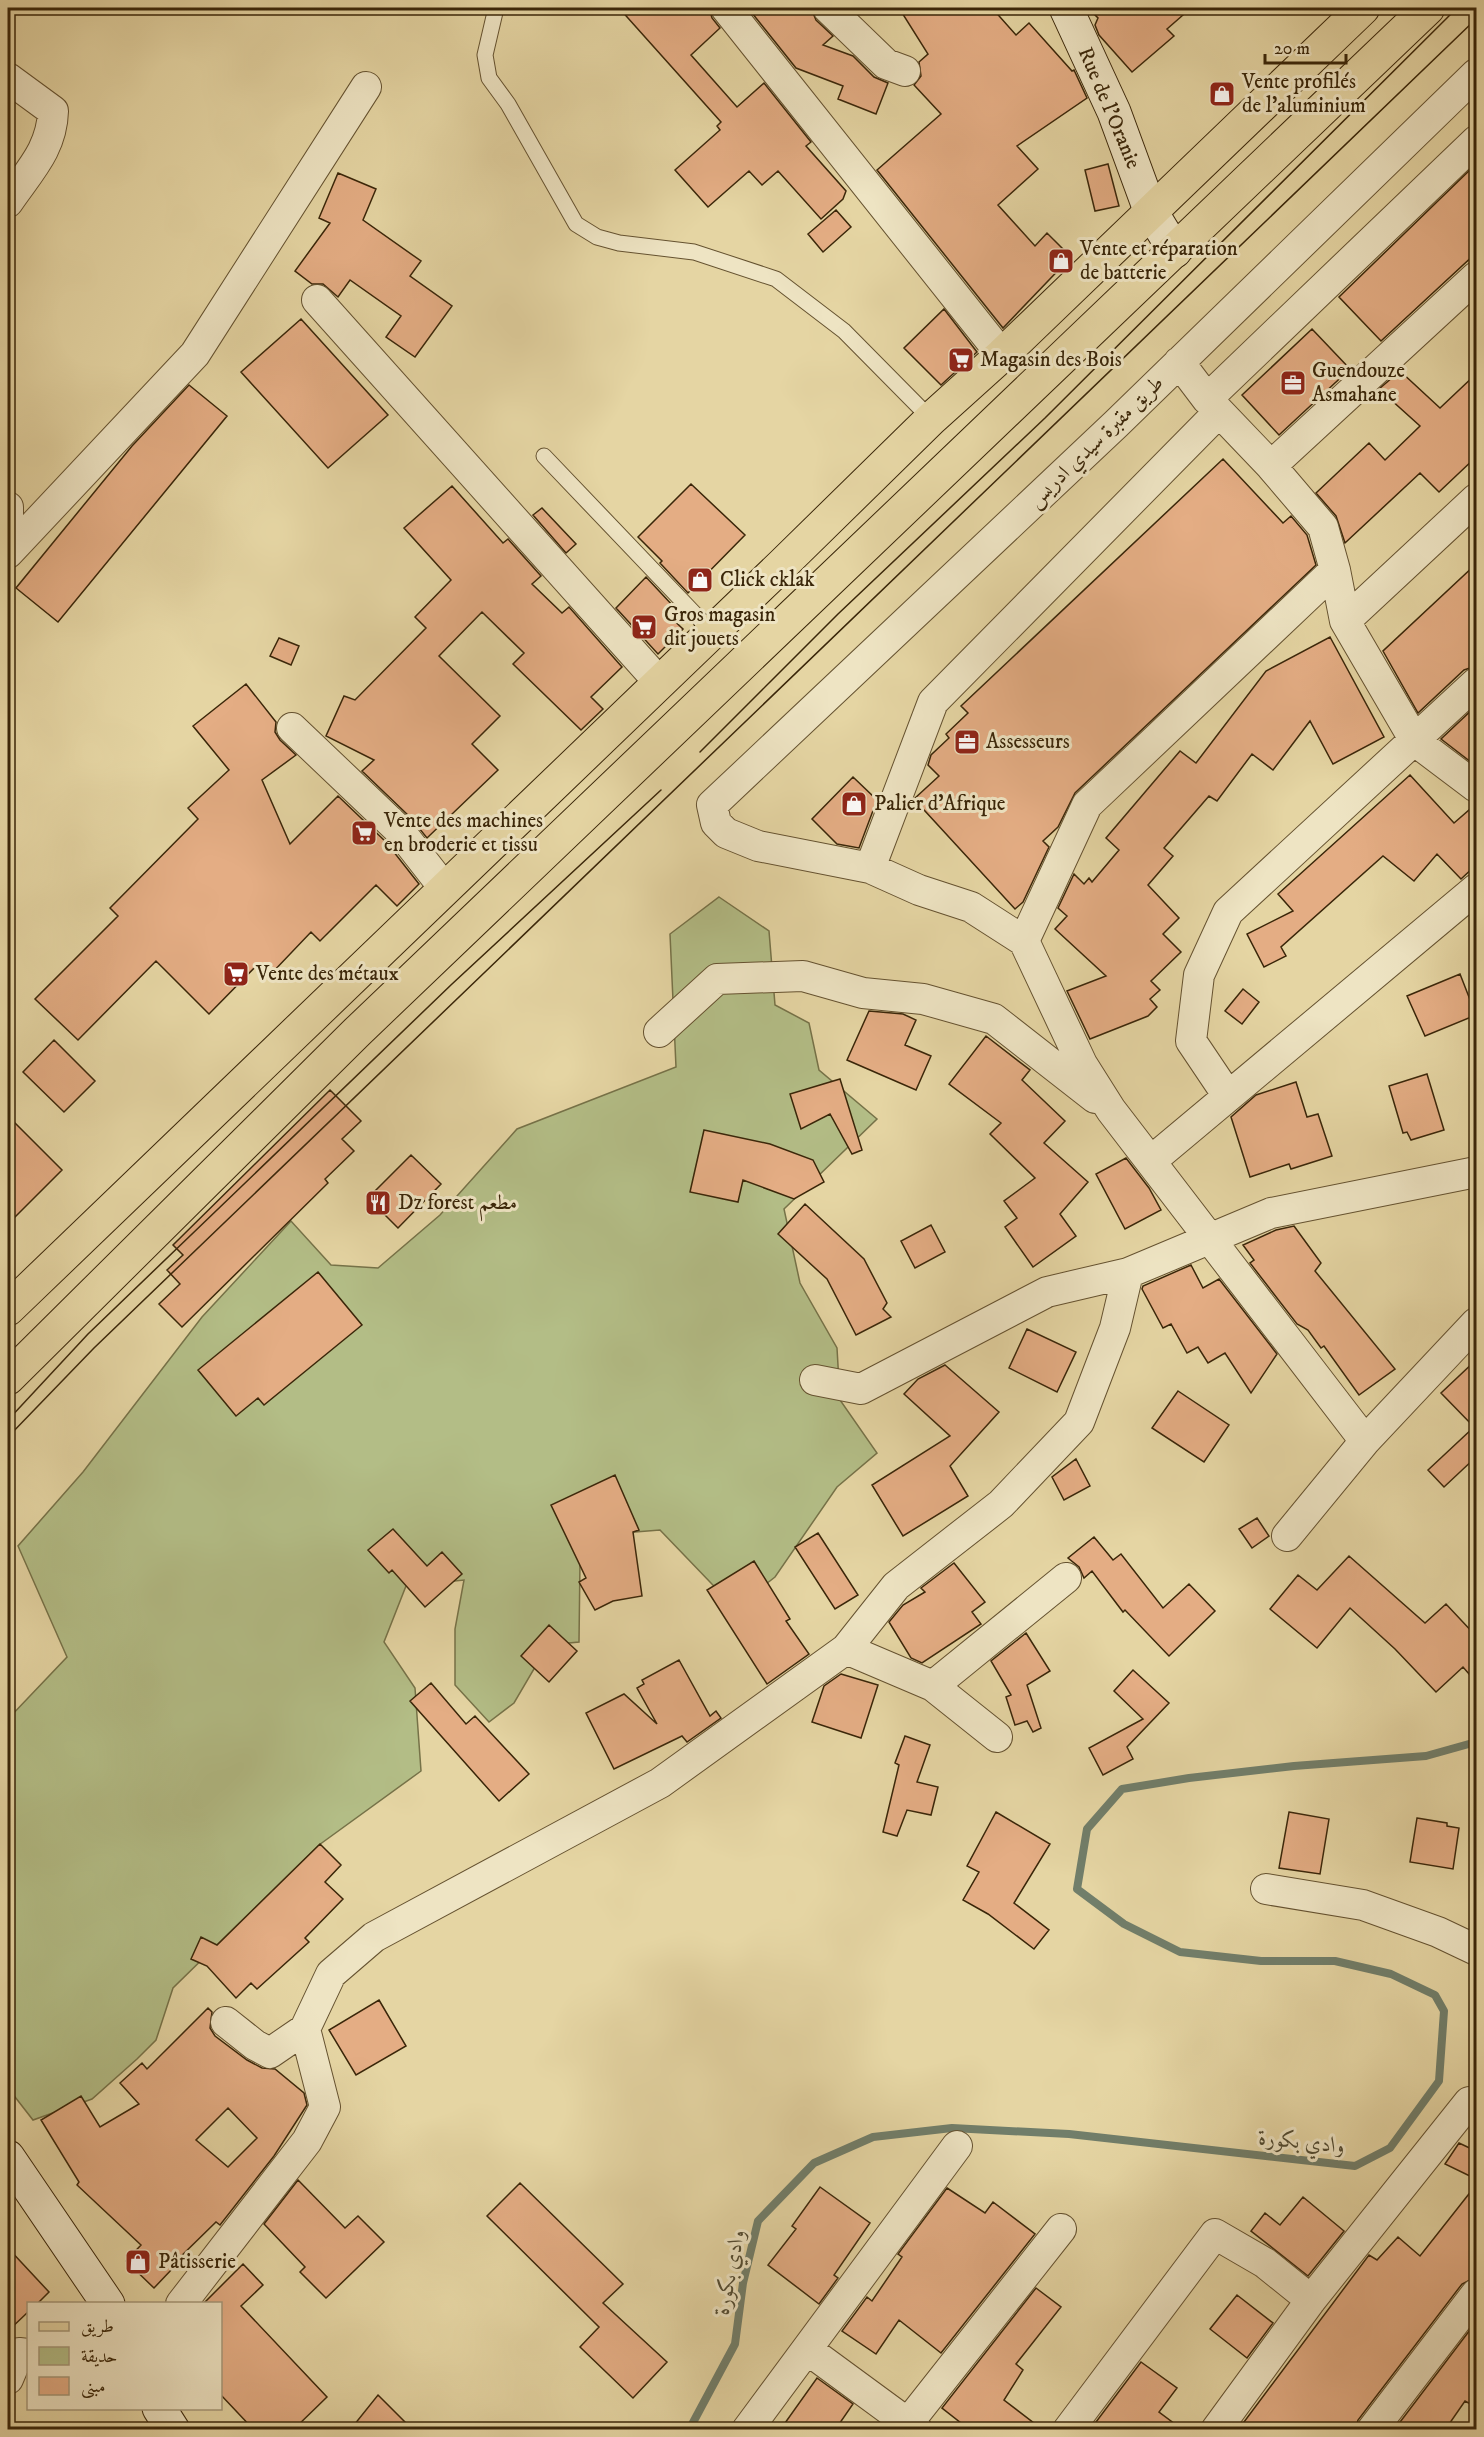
<svg xmlns="http://www.w3.org/2000/svg" width="1484" height="2437" viewBox="0 0 1484 2437" font-family="'IM FELL DW Pica',Amiri,serif">
<style>
.green{fill:#b3bd86;stroke:#767248;stroke-width:1.5}
.lines{fill:none;stroke-linecap:round;stroke-linejoin:round}
.stream{stroke:#717e6a;stroke-width:8}
.building{fill:#e4ad84;stroke:#3a2609;stroke-width:1.5;fill-rule:evenodd}
.lane-casing{stroke:#655230;stroke-width:17}
.street-casing{stroke:#655230;stroke-width:32}
.secondary-casing{stroke:#3a2609;stroke-width:35}
.primary-casing{stroke:#3a2609;stroke-width:35}
.lane{stroke:#eee4c3;stroke-width:15}
.street{stroke:#eee4c3;stroke-width:30}
.secondary{stroke:#eee4c3;stroke-width:33}
.primary{stroke:#e5d5a3;stroke-width:33}
.tram{stroke:#3a2609;stroke-width:1.5}
.labels{text-anchor:middle;dominant-baseline:central;stroke-width:6;stroke-linejoin:round;paint-order:stroke}
.poi-label{font-size:21px;fill:#3a2609;stroke:#eee4c3;text-anchor:start}
.street-label{font-size:21px;fill:#3a2609;stroke:#eee4c3}
.water-label{font-size:22px;font-style:italic;fill:#514a31;stroke:#eee4c3}
</style>
<rect width="100%" height="100%" fill="#e5d5a3"/>
<filter id="stains"><feTurbulence type="fractalNoise" baseFrequency=".00333" numOctaves="4"/><feColorMatrix values="0 0 0 0 .2 0 0 0 0 .09 0 0 0 0 .02 0 0 0 .5 -.17"/></filter>
<radialGradient id="worn" r=".72"><stop offset=".6" stop-color="#630" stop-opacity="0"/><stop offset="1" stop-color="#630" stop-opacity=".3"/></radialGradient>
<path class="green" d="M 719,897 L 769,931 L 775,1005 L 809,1023 L 819,1070 L 877,1119 L 784,1209 L 800,1283 L 837,1348 L 840,1400 L 877,1453 L 837,1487 L 775,1577 L 735,1608 L 660,1530 L 610,1534 L 580,1561 L 579,1642 L 548,1645 L 514,1703 L 489,1722 L 455,1685 L 455,1629 L 464,1580 L 406,1586 L 384,1642 L 415,1688 L 421,1771 L 319,1845 L 173,1988 L 156,2040 L 137,2059 L 92,2099 L 33,2120 L 8,2088 L 8,1719 L 67,1657 L 18,1546 L 83,1472 L 202,1317 L 291,1221 L 331,1265 L 378,1268 L 440,1215 L 517,1129 L 676,1067 L 670,934 Z"/>
<g class="lines">
<path class="stream" d="M 689,2430 L 735,2344 L 743,2283 L 758,2221 L 814,2163 L 873,2137 L 952,2128 L 1069,2134 L 1355,2166 L 1390,2148 L 1439,2081 L 1444,2011 L 1435,1995 L 1391,1974 L 1335,1961 L 1261,1961 L 1180,1952 L 1124,1924 L 1077,1889 L 1087,1829 L 1122,1789 L 1189,1778 L 1294,1766 L 1426,1756 L 1476,1742"/>
</g>
<path class="building" d="M 619,8 L 709,8 L 712,18 L 720,28 L 691,55 L 737,107 L 764,83 L 811,142 L 806,146 L 846,191 L 843,199 L 821,219 L 778,171 L 762,185 L 749,171 L 708,207 L 675,170 L 720,130 L 717,126 L 721,122 Z
M 748,8 L 811,8 L 816,20 L 833,36 L 823,45 L 853,56 L 874,77 L 888,83 L 876,114 L 838,99 L 843,86 L 796,68 Z
M 899,8 L 992,8 L 1016,35 L 1029,23 L 1072,71 L 1074,70 L 1087,98 L 1017,146 L 1038,169 L 998,205 L 1035,246 L 1047,233 L 1071,257 L 1003,328 L 877,170 L 941,114 L 914,85 L 921,76 L 919,62 L 928,54 Z
M 1088,8 L 1191,8 L 1167,29 L 1174,36 L 1132,72 L 1099,35 L 1095,25 L 1098,18 Z
M 1108,164 L 1119,206 L 1095,211 L 1085,170 Z
M 1476,164 L 1476,253 L 1381,341 L 1339,297 Z
M 338,173 L 376,189 L 363,220 L 421,261 L 410,276 L 452,306 L 415,357 L 386,337 L 401,316 L 350,280 L 338,297 L 323,284 L 312,284 L 295,271 L 330,223 L 319,218 Z
M 836,210 L 851,227 L 823,252 L 808,234 Z
M 944,309 L 977,352 L 941,385 L 904,348 Z
M 301,319 L 388,415 L 328,468 L 241,372 Z
M 1312,329 L 1350,369 L 1279,435 L 1242,395 Z
M 1400,371 L 1440,408 L 1476,374 L 1476,457 L 1439,492 L 1420,473 L 1345,543 L 1336,516 L 1316,493 L 1369,443 L 1385,460 L 1420,426 L 1379,389 Z
M 189,385 L 227,416 L 58,622 L 16,588 L 132,446 Z
M 1223,459 L 1283,523 L 1291,516 L 1307,535 L 1316,565 L 1075,793 L 1058,827 L 1043,841 L 1049,847 L 1023,902 L 1015,909 L 914,799 L 939,776 L 928,765 L 931,755 L 949,738 L 946,734 L 968,713 L 961,706 Z
M 691,484 L 745,535 L 688,593 L 660,563 L 662,561 L 638,537 Z
M 452,486 L 503,543 L 508,539 L 541,576 L 532,584 L 562,613 L 569,607 L 622,667 L 591,697 L 603,709 L 581,730 L 513,664 L 524,653 L 482,612 L 439,656 L 500,716 L 472,744 L 498,770 L 427,838 L 411,818 L 362,771 L 374,760 L 326,736 L 344,696 L 355,700 L 426,628 L 415,617 L 451,580 L 404,528 Z
M 542,508 L 576,544 L 566,553 L 533,515 Z
M 1476,564 L 1476,666 L 1464,670 L 1418,713 L 1383,651 Z
M 646,577 L 674,607 L 667,614 L 683,629 L 658,654 L 616,608 Z
M 1330,637 L 1384,737 L 1333,764 L 1310,721 L 1273,770 L 1252,754 L 1217,801 L 1209,796 L 1164,848 L 1173,856 L 1148,885 L 1179,918 L 1163,934 L 1181,952 L 1151,981 L 1160,990 L 1150,999 L 1157,1007 L 1148,1016 L 1090,1039 L 1067,991 L 1106,976 L 1055,929 L 1067,916 L 1058,908 L 1074,874 L 1084,884 L 1089,878 L 1092,882 L 1119,850 L 1106,838 L 1180,751 L 1196,763 L 1266,671 Z
M 279,638 L 299,646 L 291,665 L 270,656 Z
M 246,684 L 276,722 L 275,732 L 280,740 L 296,755 L 262,780 L 290,844 L 338,796 L 386,842 L 419,884 L 397,906 L 376,885 L 320,941 L 311,932 L 271,974 L 259,963 L 209,1014 L 156,961 L 78,1040 L 35,999 L 118,916 L 110,908 L 198,819 L 188,808 L 229,770 L 193,726 Z
M 1476,706 L 1476,766 L 1441,739 Z
M 1410,775 L 1454,823 L 1476,804 L 1476,865 L 1461,879 L 1437,854 L 1414,881 L 1383,856 L 1281,947 L 1286,956 L 1264,967 L 1247,934 L 1293,911 L 1278,894 Z
M 853,777 L 877,800 L 859,848 L 837,844 L 812,819 Z
M 1460,974 L 1476,1015 L 1425,1036 L 1407,996 Z
M 1243,989 L 1259,1002 L 1242,1024 L 1225,1011 Z
M 869,1011 L 903,1014 L 916,1020 L 905,1045 L 931,1056 L 916,1090 L 847,1060 Z
M 986,1036 L 1030,1070 L 1022,1080 L 1065,1121 L 1044,1143 L 1088,1182 L 1060,1214 L 1076,1236 L 1033,1267 L 1005,1227 L 1017,1218 L 1004,1201 L 1035,1178 L 990,1134 L 1001,1123 L 949,1084 Z
M 54,1040 L 95,1081 L 64,1112 L 23,1072 Z
M 1427,1074 L 1444,1130 L 1411,1140 L 1407,1132 L 1403,1133 L 1389,1086 Z
M 840,1079 L 862,1150 L 852,1154 L 830,1114 L 801,1129 L 790,1094 Z
M 1296,1082 L 1307,1117 L 1318,1114 L 1332,1156 L 1291,1169 L 1289,1164 L 1250,1177 L 1231,1117 L 1256,1095 Z
M 330,1090 L 361,1121 L 342,1139 L 354,1151 L 325,1179 L 328,1183 L 182,1327 L 159,1304 L 180,1284 L 167,1270 L 183,1255 L 173,1245 Z
M 8,1116 L 62,1170 L 8,1224 Z
M 704,1130 L 770,1144 L 813,1160 L 824,1182 L 794,1199 L 743,1180 L 738,1202 L 690,1192 Z
M 411,1155 L 441,1184 L 398,1228 L 368,1198 Z
M 1126,1158 L 1149,1188 L 1161,1210 L 1125,1229 L 1096,1174 Z
M 805,1204 L 864,1259 L 887,1303 L 883,1309 L 891,1317 L 856,1335 L 827,1279 L 778,1234 Z
M 931,1225 L 945,1252 L 915,1268 L 901,1241 Z
M 1294,1226 L 1321,1263 L 1315,1271 L 1395,1369 L 1359,1395 L 1324,1346 L 1321,1348 L 1308,1330 L 1297,1324 L 1250,1263 L 1254,1260 L 1243,1245 L 1276,1230 Z
M 1191,1265 L 1203,1288 L 1219,1279 L 1277,1354 L 1251,1393 L 1225,1353 L 1208,1363 L 1198,1347 L 1187,1353 L 1171,1324 L 1163,1328 L 1142,1289 L 1143,1286 Z
M 318,1272 L 362,1325 L 264,1405 L 258,1398 L 236,1416 L 198,1370 Z
M 1027,1329 L 1076,1352 L 1057,1392 L 1009,1368 Z
M 1476,1360 L 1476,1457 L 1444,1487 L 1428,1470 L 1474,1427 L 1441,1393 Z
M 945,1365 L 999,1412 L 950,1466 L 968,1496 L 903,1536 L 872,1485 L 950,1436 L 904,1394 L 918,1379 Z
M 1178,1391 L 1229,1425 L 1204,1462 L 1152,1428 Z
M 1076,1459 L 1090,1486 L 1064,1500 L 1052,1477 Z
M 615,1475 L 639,1530 L 633,1532 L 642,1596 L 613,1601 L 595,1610 L 579,1582 L 586,1578 L 551,1505 Z
M 1257,1518 L 1269,1536 L 1252,1548 L 1239,1529 Z
M 393,1529 L 427,1566 L 442,1552 L 462,1574 L 425,1607 L 392,1570 L 389,1573 L 368,1550 Z
M 818,1533 L 858,1595 L 835,1609 L 795,1547 Z
M 1094,1537 L 1113,1560 L 1121,1554 L 1163,1608 L 1189,1584 L 1215,1611 L 1169,1656 L 1125,1610 L 1123,1612 L 1092,1571 L 1084,1578 L 1079,1567 L 1068,1558 Z
M 1349,1556 L 1425,1623 L 1446,1604 L 1476,1636 L 1476,1682 L 1463,1667 L 1436,1692 L 1395,1649 L 1350,1608 L 1317,1648 L 1270,1609 L 1298,1575 L 1317,1590 Z
M 754,1561 L 790,1619 L 786,1621 L 809,1654 L 767,1684 L 707,1590 Z
M 954,1563 L 985,1602 L 972,1612 L 981,1624 L 922,1663 L 911,1658 L 889,1622 L 903,1605 L 925,1592 L 921,1588 Z
M 549,1625 L 577,1651 L 549,1682 L 521,1656 Z
M 1026,1633 L 1050,1671 L 1027,1685 L 1041,1728 L 1033,1732 L 1027,1721 L 1015,1725 L 1006,1697 L 1011,1695 L 991,1661 Z
M 679,1660 L 710,1716 L 716,1711 L 721,1718 L 687,1742 L 682,1736 L 614,1769 L 586,1713 L 624,1694 L 657,1724 L 637,1688 L 644,1684 L 642,1680 Z
M 1133,1670 L 1169,1703 L 1127,1747 L 1133,1759 L 1103,1775 L 1089,1748 L 1143,1719 L 1114,1691 Z
M 841,1674 L 878,1685 L 861,1738 L 812,1722 L 824,1686 Z
M 431,1683 L 466,1724 L 475,1716 L 529,1774 L 499,1801 L 410,1701 Z
M 905,1736 L 930,1745 L 917,1782 L 938,1787 L 931,1815 L 907,1810 L 897,1836 L 883,1832 L 899,1765 L 895,1763 Z
M 996,1812 L 1050,1844 L 1014,1903 L 1049,1930 L 1034,1949 L 988,1914 L 963,1900 L 979,1872 L 967,1866 Z
M 1289,1812 L 1329,1819 L 1320,1874 L 1279,1868 Z
M 1417,1818 L 1447,1823 L 1447,1826 L 1459,1828 L 1453,1869 L 1410,1862 Z
M 320,1844 L 341,1865 L 325,1882 L 343,1899 L 305,1938 L 309,1942 L 257,1989 L 251,1983 L 236,1998 L 207,1966 L 191,1959 L 201,1937 L 217,1945 Z
M 379,2000 L 406,2046 L 356,2075 L 329,2030 Z
M 208,2008 L 212,2012 L 210,2028 L 215,2036 L 247,2060 L 262,2068 L 275,2069 L 304,2093 L 307,2105 L 274,2156 L 220,2225 L 216,2222 L 170,2267 L 172,2269 L 154,2288 L 126,2261 L 141,2245 L 77,2185 L 79,2182 L 41,2120 L 81,2096 L 100,2127 L 139,2104 L 120,2083 L 142,2063 L 147,2069 ZM 228,2108 L 257,2138 L 228,2167 L 196,2140 Z
M 1459,2143 L 1476,2151 L 1476,2179 L 1445,2164 Z
M 298,2180 L 345,2228 L 358,2216 L 384,2242 L 326,2298 L 300,2272 L 305,2267 L 264,2224 Z
M 520,2183 L 623,2284 L 603,2303 L 667,2362 L 633,2398 L 580,2347 L 599,2327 L 487,2216 Z
M 1476,2185 L 1476,2277 L 1462,2284 L 1358,2420 L 1355,2430 L 1238,2430 L 1369,2255 L 1377,2260 L 1398,2237 L 1420,2256 Z
M 820,2187 L 870,2223 L 834,2275 L 838,2278 L 819,2304 L 768,2265 L 796,2229 L 792,2226 Z
M 947,2188 L 985,2213 L 993,2202 L 1035,2234 L 941,2353 L 899,2320 L 876,2354 L 842,2331 L 867,2297 L 872,2301 L 902,2257 L 898,2254 Z
M 1303,2197 L 1344,2231 L 1308,2276 L 1251,2231 L 1265,2213 L 1280,2225 Z
M 8,2248 L 49,2292 L 37,2304 L 28,2304 L 28,2312 L 8,2331 Z
M 243,2264 L 263,2285 L 241,2306 L 327,2397 L 293,2430 L 254,2430 L 220,2394 L 220,2304 L 203,2304 Z
M 1036,2288 L 1061,2307 L 1016,2364 L 1023,2370 L 1004,2400 L 1043,2430 L 970,2430 L 942,2408 Z
M 1237,2295 L 1273,2323 L 1247,2358 L 1210,2329 Z
M 1476,2322 L 1476,2407 L 1465,2401 L 1445,2430 L 1394,2430 Z
M 1141,2362 L 1177,2388 L 1159,2412 L 1183,2430 L 1090,2430 Z
M 817,2378 L 853,2404 L 835,2430 L 780,2430 Z
M 378,2395 L 413,2430 L 350,2430 Z"/>
<g class="lines">
<g class="lane-casing">
<path id="lane" d="M 496,8 L 485,55 L 489,78 L 508,104 L 576,224 L 597,237 L 619,243 L 694,252 L 776,279 L 844,331 L 931,419
M 544,456 L 712,632"/>
</g>
<g class="street-casing">
<path id="street" d="M 726,8 L 1002,355
M 828,8 L 886,64 L 905,71
M 8,78 L 53,111 C 52,149 29,171 8,202
M 317,300 L 660,683
M 1179,362 L 1207,399 L 1271,466 L 1323,527 L 1335,570 L 1345,621 L 1415,741 L 1476,787
M 1207,399 L 1476,141
M 1271,466 L 1476,277
M 8,507 L 8,515
M 8,553 L 195,354 L 366,87
M 1345,621 L 1476,499
M 292,728 L 399,830 L 445,889
M 870,868 L 933,702 L 1219,412
M 1024,941 L 1087,805 L 1335,570
M 659,1032 L 717,979 L 803,976 L 863,993 L 923,999 L 994,1019 L 1095,1098
M 1228,1096 L 1191,1041 L 1199,975 L 1228,912 L 1476,683
M 1151,1161 L 1476,889
M 815,1380 L 861,1389 L 1047,1292 L 1128,1273 L 1271,1213 L 1476,1172
M 1365,1441 L 1111,1110 L 1082,1064 L 1024,941 L 971,907 L 919,890 L 870,868 L 758,846 L 726,833 L 716,823 L 712,805 L 1116,424 L 1476,74
M 1287,1536 L 1365,1441 L 1476,1323
M 846,1649 L 933,1686 L 997,1737
M 933,1686 L 1066,1578
M 1266,1889 L 1363,1905 L 1438,1932 L 1476,1950
M 226,2022 L 255,2045 L 270,2053 L 305,2029
M 181,2304 L 307,2141 L 325,2107 L 305,2029 L 331,1974 L 374,1937 L 660,1783 L 846,1649 L 896,1586 L 1001,1504 L 1079,1422 L 1115,1328 L 1128,1273
M 808,2350 L 917,2430
M 8,2379 L 19,2353 L 28,2354
M 908,2423 L 1061,2229
M 747,2430 L 957,2146
M 1068,2430 L 1215,2234 L 1265,2263 L 1311,2300
M 1216,2430 L 1311,2300 L 1469,2102 L 1476,2107
M 1372,2430 L 1476,2294"/>
</g>
<g class="secondary-casing">
<path id="secondary" d="M 1066,8 L 1114,112 L 1150,210 L 1175,251
M 8,2157 L 108,2304
M 159,2408 L 173,2430"/>
</g>
<g class="primary-casing">
<path id="primary" d="M 8,1309 L 782,565 L 931,419 L 1002,355 L 1363,8
M 8,1378 L 357,1032 L 1428,8"/>
</g>
<use href="#lane" class="lane"/>
<use href="#street" class="street"/>
<use href="#secondary" class="secondary"/>
<use href="#primary" class="primary"/>
<path class="tram" d="M 700,752 L 838,614 L 1045,418 L 1457,8
M 8,1420 L 88,1334 L 452,984 L 661,790
M 8,1437 L 94,1348 L 1476,19"/>
</g>
<defs>
<g id="shop-square" transform="scale(1.35)"><rect x="-9" y="-9" width="18" height="18" rx="4" fill="#8f2418" stroke="#eee4c3"/><path d="M-5-2.5h2.3a2.7 3.5 0 0 1 5.4 0H5L5.5 6h-11ZM-1.5-2.5h3a1.5 2.3 0 0 0-3 0Z" fill="#fff"/></g>
<g id="supermarket-square" transform="scale(1.35)"><rect x="-9" y="-9" width="18" height="18" rx="4" fill="#8f2418" stroke="#eee4c3"/><path d="M-6-5.5h2.5l.6 2H6L4.5 2H-2.5L-4.4-4H-6ZM-1.5 3.2a1.3 1.3 0 1 0 .1 0ZM3 3.2a1.3 1.3 0 1 0 .1 0Z" fill="#fff"/></g>
<g id="office-square" transform="scale(1.35)"><rect x="-9" y="-9" width="18" height="18" rx="4" fill="#8f2418" stroke="#eee4c3"/><path d="M-6-3h4V-5.5h4V-3h4V5H-6ZM-1-4.5V-3h2v-1.5ZM-6 0V1H6V0Z" fill="#fff"/></g>
<g id="restaurant-square" transform="scale(1.35)"><rect x="-9" y="-9" width="18" height="18" rx="4" fill="#8f2418" stroke="#eee4c3"/><path d="M-5-6h1v4h1v-4h1v4h1v-4h1v5L-1.5 .5V6h-2V.5L-5-1ZM5-6V6H3V1.5H1.5Q1.5-4 5-6Z" fill="#fff"/></g>
</defs>
<g fill-rule="evenodd">
<use href="#shop-square" x="1222" y="94"/>
<use href="#shop-square" x="1061" y="261"/>
<use href="#supermarket-square" x="961" y="360"/>
<use href="#office-square" x="1293" y="383"/>
<use href="#shop-square" x="700" y="580"/>
<use href="#supermarket-square" x="644" y="627"/>
<use href="#office-square" x="967" y="742"/>
<use href="#shop-square" x="854" y="804"/>
<use href="#supermarket-square" x="364" y="833"/>
<use href="#supermarket-square" x="236" y="974"/>
<use href="#restaurant-square" x="378" y="1203"/>
<use href="#shop-square" x="138" y="2262"/>
</g>
<g class="labels">
<g class="poi-label">
<text x="1242" y="82">Vente profilés<tspan x="1242" dy="24">de l'aluminium</tspan></text>
<text x="1080" y="249">Vente et réparation<tspan x="1080" dy="24">de batterie</tspan></text>
<text x="980" y="360">Magasin des Bois</text>
<text x="1312" y="371">Guendouze<tspan x="1312" dy="24">Asmahane</tspan></text>
<text x="720" y="580">Click cklak</text>
<text x="664" y="615">Gros magasin<tspan x="664" dy="24">dit jouets</tspan></text>
<text x="986" y="742">Assesseurs</text>
<text x="874" y="804">Palier d'Afrique</text>
<text x="384" y="821">Vente des machines<tspan x="384" dy="24">en broderie et tissu</tspan></text>
<text x="256" y="974">Vente des métaux</text>
<text x="398" y="1203">Dz forest مطعم</text>
<text x="158" y="2262">Pâtisserie</text>
</g>
<g class="street-label">
<text transform="translate(1109 108) rotate(67)">Rue de l'Oranie</text>
<text transform="translate(1096 442) rotate(-44)">طريق مقبرة سيدي ادريس</text>
</g>
<g class="water-label">
<text transform="translate(1302 2142) rotate(6)">وادي بكورة</text>
<text transform="translate(730 2272) rotate(-79)">وادي بكورة</text>
</g>
</g>
<rect width="1484" height="2437" fill="none" stroke="#e5d5a3" stroke-width="30"/>
<rect x="9" y="9" width="1466" height="2419" fill="none" stroke="#3a2609" stroke-width="3"/>
<rect x="15" y="15" width="1454" height="2407" fill="none" stroke="#3a2609" stroke-width="1.5"/>
<rect x="27" y="2302" width="195" height="108" fill="#eee4c3" stroke="#a69879" stroke-width="1.5"/>
<rect x="39" y="2322" width="30" height="9" fill="#e5d5a3" stroke="#a69879" stroke-width="1.5"/>
<text x="81" y="2332" font-size="18" fill="#3a2609">طريق</text>
<rect x="39" y="2347" width="30" height="18" fill="#b3bd86" stroke="#a69879" stroke-width="1.5"/>
<text x="81" y="2362" font-size="18" fill="#3a2609">حديقة</text>
<rect x="39" y="2377" width="30" height="18" fill="#e4ad84" stroke="#a69879" stroke-width="1.5"/>
<text x="81" y="2392" font-size="18" fill="#3a2609">مبنى</text>
<path d="M1265 54v9h81v-9" fill="none" stroke="#3a2609" stroke-width="3"/>
<text x="1274" y="54" font-size="18" fill="#3a2609" stroke="#eee4c3" stroke-width="4.5" paint-order="stroke">20 m</text>
<rect width="100%" height="100%" filter="url(#stains)"/>
<rect width="100%" height="100%" fill="url(#worn)"/>
</svg>
